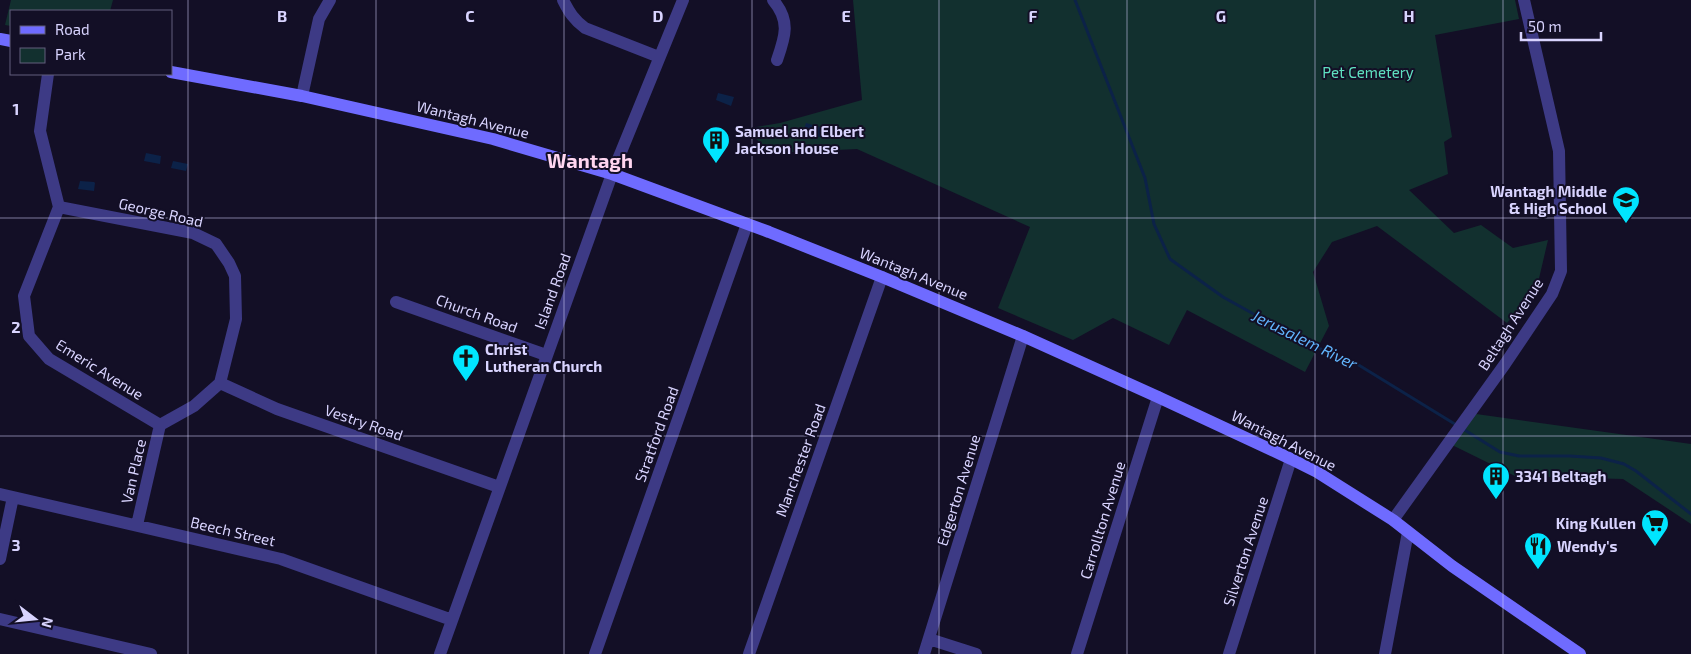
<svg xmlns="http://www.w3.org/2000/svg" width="1691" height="654" viewBox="0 0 1691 654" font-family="'Exo 2',sans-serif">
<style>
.green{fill:#12302f}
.water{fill:#0c2248}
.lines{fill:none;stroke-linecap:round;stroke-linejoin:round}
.stream{stroke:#0c2248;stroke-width:3}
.street{stroke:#3d3a85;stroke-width:12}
.secondary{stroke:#6f6bff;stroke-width:12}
.grid{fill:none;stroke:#d9d4ff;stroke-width:1;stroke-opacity:0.55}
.labels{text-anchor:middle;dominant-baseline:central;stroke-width:4;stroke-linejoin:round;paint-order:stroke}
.park-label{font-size:15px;fill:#5fe0c0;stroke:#130f26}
.street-label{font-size:15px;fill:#d9d4ff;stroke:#130f26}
.poi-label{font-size:15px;font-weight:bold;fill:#d9d4ff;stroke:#130f26;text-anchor:start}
.water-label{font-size:16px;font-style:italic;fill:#62b6ff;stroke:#130f26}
.district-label{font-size:20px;font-weight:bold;fill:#ffd6f0;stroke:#130f26}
.grid-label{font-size:16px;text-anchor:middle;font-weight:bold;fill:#d9d4ff;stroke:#130f26;stroke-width:4;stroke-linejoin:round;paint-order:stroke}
</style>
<rect width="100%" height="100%" fill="#130f26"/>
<path class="green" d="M 11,0 L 113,0 L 110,11 L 11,11 L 11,26 L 5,25 Z
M 853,0 L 1515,0 L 1519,19 L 1435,35 L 1452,137 L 1444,142 L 1448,174 L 1409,190 L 1454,233 L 1481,225 L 1513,248 L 1548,240 L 1537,287 L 1507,323 L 1377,226 L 1332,242 L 1313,272 L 1329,326 L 1305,372 L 1187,310 L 1169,345 L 1113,318 L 1073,340 L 998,308 L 1030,227 L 857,149 L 773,153 L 744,129 L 780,123 L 862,100 Z
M 1469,413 L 1691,444 L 1691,524 L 1623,479 L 1515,476 L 1448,443 Z"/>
<path class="water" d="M 718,93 L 734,97 L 731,106 L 716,100 Z
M 806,123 L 826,129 L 823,138 L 803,132 Z
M 146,153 L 161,156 L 160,164 L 144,161 Z
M 173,161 L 188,164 L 186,171 L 171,168 Z
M 80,181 L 94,182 L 95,183 L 94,191 L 78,189 Z"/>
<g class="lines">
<path class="stream" d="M 1075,0 L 1145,178 L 1154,224 L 1170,259 L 1223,297 L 1306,343 L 1357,364 L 1458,426
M 1463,429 L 1500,452 L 1519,456 L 1570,456 L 1601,458 L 1624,464 L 1636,471 L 1691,514"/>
<path class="street" d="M 563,0 C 569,12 574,20 585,28 L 659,57
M 773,0 C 791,21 785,37 777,60
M 48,74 L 40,131 L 59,207 L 24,296 L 29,336 L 49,359 L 160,425
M 302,96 L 319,19 L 330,0
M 59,207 L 193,233 L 216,244 L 229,263 L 235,276 L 236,319 L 220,383 L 194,406 L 160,425
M 396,302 L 546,355
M 220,383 L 277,409 L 499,487
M 0,494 L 281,559 L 452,620
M 1393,520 L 1505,364 L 1552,294 L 1561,271 L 1559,151 L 1524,0
M 137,525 L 160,425
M 0,559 L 13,497
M 0,619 L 151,654
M 929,639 L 976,654
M 440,654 L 612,174 L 683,0
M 595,654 L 747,224
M 749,654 L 882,277
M 924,654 L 1023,336
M 1077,654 L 1158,397
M 1229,654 L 1291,459
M 1385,654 L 1408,532"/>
<path class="secondary" d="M 0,39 L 11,41
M 171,72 L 302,96 L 493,139 L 612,174 L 769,232 L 882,277 L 1023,336 L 1158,397 L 1291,459 L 1317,472 L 1393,520 L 1452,566 L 1580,654"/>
</g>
<path class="grid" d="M 188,0 L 188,654M 376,0 L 376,654M 564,0 L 564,654M 752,0 L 752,654M 939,0 L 939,654M 1127,0 L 1127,654M 1315,0 L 1315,654M 1503,0 L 1503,654M 0,218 L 1691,218M 0,436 L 1691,436"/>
<defs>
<g id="building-pin" transform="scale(1.4375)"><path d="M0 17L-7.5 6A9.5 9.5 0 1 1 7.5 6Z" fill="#00e5ff" stroke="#130f26"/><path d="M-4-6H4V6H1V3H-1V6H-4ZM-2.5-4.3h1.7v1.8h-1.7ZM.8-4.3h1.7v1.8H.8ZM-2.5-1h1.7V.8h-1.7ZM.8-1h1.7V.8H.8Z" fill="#111"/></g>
<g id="school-pin" transform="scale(1.4375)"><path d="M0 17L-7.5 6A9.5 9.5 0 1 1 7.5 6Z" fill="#00e5ff" stroke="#130f26"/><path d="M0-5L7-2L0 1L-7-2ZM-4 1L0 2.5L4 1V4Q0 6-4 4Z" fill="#111"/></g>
<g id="church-pin" transform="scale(1.4375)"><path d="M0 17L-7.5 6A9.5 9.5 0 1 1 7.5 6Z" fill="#00e5ff" stroke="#130f26"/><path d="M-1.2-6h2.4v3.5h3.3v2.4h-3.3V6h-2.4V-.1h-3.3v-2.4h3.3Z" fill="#111"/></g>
<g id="supermarket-pin" transform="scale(1.4375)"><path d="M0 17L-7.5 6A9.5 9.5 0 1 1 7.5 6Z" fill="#00e5ff" stroke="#130f26"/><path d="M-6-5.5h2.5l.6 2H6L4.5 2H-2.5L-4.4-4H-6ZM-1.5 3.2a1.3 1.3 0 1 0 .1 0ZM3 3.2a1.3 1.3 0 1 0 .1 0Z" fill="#111"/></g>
<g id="restaurant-pin" transform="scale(1.4375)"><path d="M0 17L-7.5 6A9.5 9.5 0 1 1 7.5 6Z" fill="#00e5ff" stroke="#130f26"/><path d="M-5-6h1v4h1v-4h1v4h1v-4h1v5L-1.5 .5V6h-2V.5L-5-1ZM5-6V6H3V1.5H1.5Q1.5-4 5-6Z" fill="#111"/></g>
</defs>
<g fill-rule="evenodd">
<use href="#building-pin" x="716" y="140"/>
<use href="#school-pin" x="1626" y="200"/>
<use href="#church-pin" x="466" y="358"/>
<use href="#building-pin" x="1496" y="476"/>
<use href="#supermarket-pin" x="1655" y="523"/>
<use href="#restaurant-pin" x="1538" y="546"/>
</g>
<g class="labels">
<g class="park-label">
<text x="1368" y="72">Pet Cemetery</text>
</g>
<g class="street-label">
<text transform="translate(473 119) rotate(14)">Wantagh Avenue</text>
<text transform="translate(161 212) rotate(13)">George Road</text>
<text transform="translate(914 273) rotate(22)">Wantagh Avenue</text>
<text transform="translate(552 291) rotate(-70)">Island Road</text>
<text transform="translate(477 313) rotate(20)">Church Road</text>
<text transform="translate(1510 324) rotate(-57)">Beltagh Avenue</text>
<text transform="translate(100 369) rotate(32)">Emeric Avenue</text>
<text transform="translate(364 422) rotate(19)">Vestry Road</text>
<text transform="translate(656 434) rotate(-70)">Stratford Road</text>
<text transform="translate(1284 440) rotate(27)">Wantagh Avenue</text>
<text transform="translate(800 460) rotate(-70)">Manchester Road</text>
<text transform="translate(133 471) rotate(-77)">Van Place</text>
<text transform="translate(958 490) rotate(-73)">Edgerton Avenue</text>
<text transform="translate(1102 520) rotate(-73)">Carrollton Avenue</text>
<text transform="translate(233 531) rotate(13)">Beech Street</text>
<text transform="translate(1245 551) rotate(-72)">Silverton Avenue</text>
</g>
<g class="poi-label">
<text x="735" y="131">Samuel and Elbert<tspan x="735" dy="17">Jackson House</tspan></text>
<text x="1607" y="191" text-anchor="end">Wantagh Middle<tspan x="1607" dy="17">&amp; High School</tspan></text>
<text x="485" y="349">Christ<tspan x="485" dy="17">Lutheran Church</tspan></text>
<text x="1515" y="476">3341 Beltagh</text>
<text x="1636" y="523" text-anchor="end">King Kullen</text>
<text x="1557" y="546">Wendy's</text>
</g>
<g class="water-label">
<text transform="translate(1305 339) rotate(26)">Jerusalem River</text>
</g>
<g class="district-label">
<text x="590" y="160">Wantagh</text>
</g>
</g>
<g class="grid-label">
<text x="282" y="22">B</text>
<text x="470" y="22">C</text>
<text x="658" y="22">D</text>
<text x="846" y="22">E</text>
<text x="1033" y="22">F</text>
<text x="1221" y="22">G</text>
<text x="1409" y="22">H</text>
<text x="16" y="115">1</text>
<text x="16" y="333">2</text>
<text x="16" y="551">3</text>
</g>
<rect x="10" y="10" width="162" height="65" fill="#130f26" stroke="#625e7d"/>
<rect x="20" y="26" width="25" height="8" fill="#6f6bff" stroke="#625e7d"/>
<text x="55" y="35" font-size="15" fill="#d9d4ff">Road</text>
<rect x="20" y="48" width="25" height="15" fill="#12302f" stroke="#625e7d"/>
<text x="55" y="60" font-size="15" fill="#d9d4ff">Park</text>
<g transform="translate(35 619) rotate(106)" stroke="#130f26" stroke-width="4" paint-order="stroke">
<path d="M0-4L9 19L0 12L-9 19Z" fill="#d9d4ff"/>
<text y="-8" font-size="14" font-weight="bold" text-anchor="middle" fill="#d9d4ff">N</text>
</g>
<path d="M1521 32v8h80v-8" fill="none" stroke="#d9d4ff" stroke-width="2.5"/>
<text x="1528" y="32" font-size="15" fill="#d9d4ff" stroke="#130f26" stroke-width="4" paint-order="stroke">50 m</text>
</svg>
